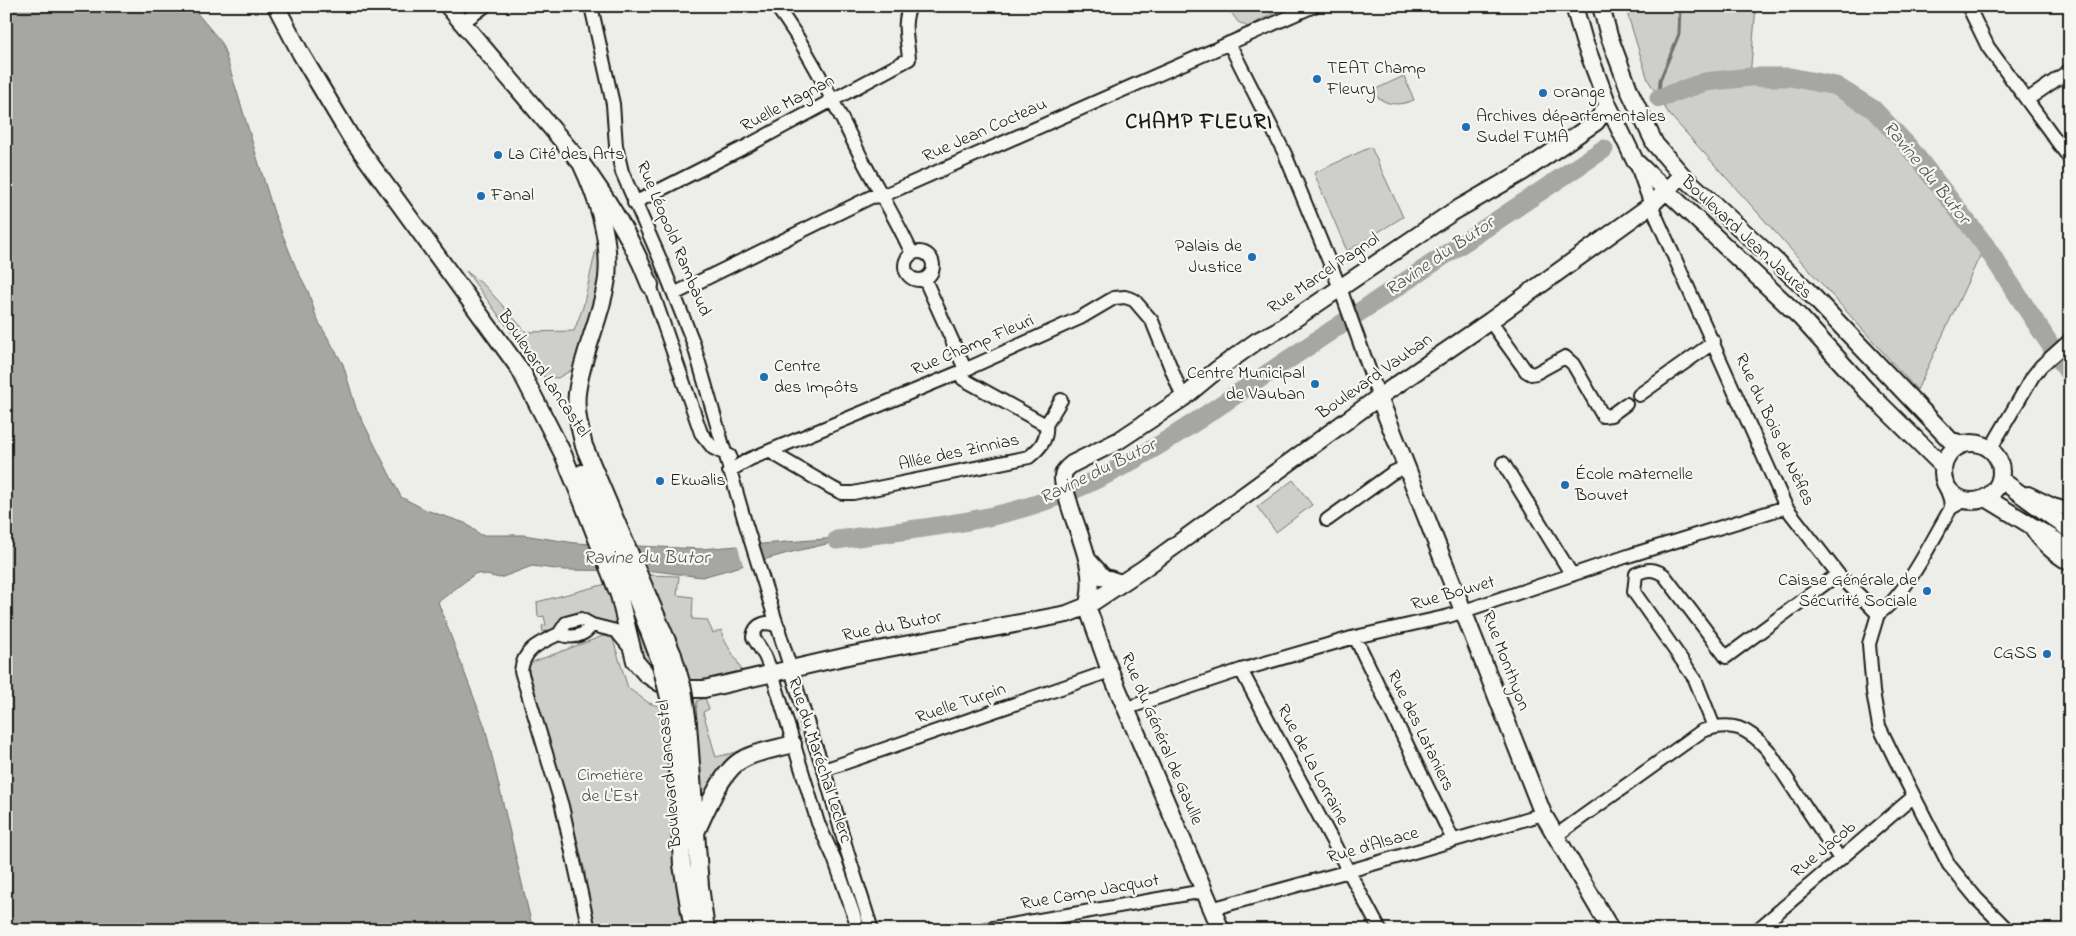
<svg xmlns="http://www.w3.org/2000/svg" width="2076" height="936" viewBox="0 0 2076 936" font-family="'Indie Flower',sans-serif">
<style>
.green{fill:#cececb;stroke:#757574}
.water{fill:#a6a6a3;stroke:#6f6f6d}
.pier{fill:#edede9}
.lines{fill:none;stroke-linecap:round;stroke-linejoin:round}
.stream{stroke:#6f6f6d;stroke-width:3}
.river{stroke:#a6a6a3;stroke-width:19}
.minor-casing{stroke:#1c1c1c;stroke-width:16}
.major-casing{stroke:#1c1c1c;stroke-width:20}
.minor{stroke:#f6f6f2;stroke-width:12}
.major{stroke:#f6f6f2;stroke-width:16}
.major-bridge-casing{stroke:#1c1c1c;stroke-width:20;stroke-linecap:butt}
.major-bridge{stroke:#f6f6f2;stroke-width:16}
.poi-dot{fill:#1f6fb2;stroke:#f6f6f2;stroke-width:2}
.labels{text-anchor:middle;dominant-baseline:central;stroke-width:4.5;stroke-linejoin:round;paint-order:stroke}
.poi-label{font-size:18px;fill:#1c1c1c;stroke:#f6f6f2;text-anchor:start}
.street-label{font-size:18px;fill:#1c1c1c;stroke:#f6f6f2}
.park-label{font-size:18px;fill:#515151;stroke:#f6f6f2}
.water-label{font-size:19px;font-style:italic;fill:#535352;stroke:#f6f6f2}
.district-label{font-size:22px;font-weight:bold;letter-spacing:1px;fill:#1c1c1c;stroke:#f6f6f2}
</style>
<rect width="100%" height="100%" fill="#edede9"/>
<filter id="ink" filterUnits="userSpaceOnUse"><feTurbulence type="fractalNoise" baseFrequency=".02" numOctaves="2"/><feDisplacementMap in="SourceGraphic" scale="10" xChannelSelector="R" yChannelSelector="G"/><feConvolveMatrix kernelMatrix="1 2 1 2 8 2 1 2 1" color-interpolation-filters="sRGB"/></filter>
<g filter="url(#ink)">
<path class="green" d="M 1227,6 L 1286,6 L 1248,27 L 1238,22 Z
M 1625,6 L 1756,6 L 1750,77 L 1790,77 L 1836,86 L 1873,109 L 1909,147 L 1985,245 L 1917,390 L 1669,114 L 1648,80 Z
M 1404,76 L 1414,100 C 1399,106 1386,106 1374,94 L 1378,88 Z
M 1371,147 L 1403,217 L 1347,251 L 1314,173 Z
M 596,249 C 608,277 583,340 573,369 L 558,378 L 544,377 L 466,271 L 485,286 L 526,332 L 574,331 L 583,307 Z
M 1293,480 L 1312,505 L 1276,532 L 1257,507 Z
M 647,575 L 679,576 L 677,595 L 693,597 L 692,619 L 707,620 L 713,633 L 721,630 C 725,647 736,655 742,672 L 733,673 L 734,676 L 688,682 Z
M 610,583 L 619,629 L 595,621 L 556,631 L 552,629 L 543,632 L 542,626 L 546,625 L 544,616 L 538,617 L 537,602 Z
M 634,604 L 660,676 L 640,658 L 628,606 Z
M 611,633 L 628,688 L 649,703 L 667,709 L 686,930 L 596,930 L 587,893 L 585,871 L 564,791 L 529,671 L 530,663 Z
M 705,698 L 709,709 L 703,712 L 716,757 L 771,744 L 744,752 L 701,813 L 695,725 L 697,701 Z"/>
<path class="water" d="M 6,6 L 191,6 L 222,43 L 274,213 L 296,268 L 308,291 L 317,319 L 343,364 L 356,408 L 401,497 L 426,510 L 465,523 L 481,535 L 523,535 L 575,543 L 701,549 L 861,536 L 788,553 L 702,577 L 655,571 L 564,570 L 532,566 L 500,578 L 476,573 L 438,602 L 485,727 L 533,930 L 6,930 Z"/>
<path class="pier" d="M 756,542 L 763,562 L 744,568 L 737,544 Z"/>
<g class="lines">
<path class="stream" d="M 1659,98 L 1660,80 L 1679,34 L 1680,6
M 2069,373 L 2070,378"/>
<path class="river" d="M 1659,98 L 1705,82 L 1750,77 L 1790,77 L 1836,86 L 1873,109 L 1909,147 L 1985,245 L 2070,375
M 837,540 C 910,529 987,524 1056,497 C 1139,466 1213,409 1286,361 C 1392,290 1498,220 1604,149"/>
<g class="minor-casing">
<path id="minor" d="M 591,6 L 613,104 L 616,146 L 622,172 L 660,259 L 693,342 L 745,522 L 810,731 L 824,770 L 847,851 L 872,930
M 776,6 C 812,54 837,110 864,163 C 880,193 898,222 912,254
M 1968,6 L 1988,47 L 2070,159
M 462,23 L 485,6
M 1229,43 L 1285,154 L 1340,288 L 1379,397
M 2027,100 L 2070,70
M 1636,163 L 1651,205 L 1786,507 L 1838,574 L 1878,614
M 634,203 L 747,146 L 909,59 C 908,43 901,20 911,6
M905 266a14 14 0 1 1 28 0a14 14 0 1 1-28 0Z
M 925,280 L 965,369
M 650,285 L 701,433 L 713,448 L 730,456
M 674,294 L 871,197 L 882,196 L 1314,6
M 1490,321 L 1526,371 L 1531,374 L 1536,373 L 1565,357 L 1573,364 L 1603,416 L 1611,415 L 1626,404
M 1639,395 L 1714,342
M 1046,425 L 1061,400
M 769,451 L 832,488 L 842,493 L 853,493 L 1029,457 C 1039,449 1048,440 1046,425 L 963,379 L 960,372
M 1992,451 L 1995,441 L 2033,376 L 2041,366 L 2070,340
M 1503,463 L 1572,575
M 729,471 L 750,459 L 960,372 L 1080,318 L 1114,298 L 1125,297 L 1134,300 L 1152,321 L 1183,398
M 1945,485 L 1950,499 L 1951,508
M 2028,493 L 2053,505 L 2070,510
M 1327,520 L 1392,473 L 1407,466
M 2029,525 C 2040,544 2052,554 2070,565
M 1878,614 L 1869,644 L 1873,692 L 1879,726 L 1894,757 L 1949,865 L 1977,899 L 2008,930
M 1878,614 C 1906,596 1933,538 1951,508 L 1965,500
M 779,628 C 769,619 755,623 753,637 L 765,656 L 772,673 L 818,823 L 834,858 L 859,930
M 559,634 L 566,623 L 581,619 L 592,625
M 1355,637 L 1453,840
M 1241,670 L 1380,930
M 1127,708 L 1241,670 L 1355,637 L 1449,616 L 1631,555 L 1786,507
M 1714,727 L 1695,679 L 1634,592 L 1636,574 C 1647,569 1653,568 1664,575 L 1726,657 L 1838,574
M 824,770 L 1110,671
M 1557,835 L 1702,731 C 1732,720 1748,728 1768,750 L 1840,859
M 1211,909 L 1349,871 L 1543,814
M 589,930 L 562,806 L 521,671 C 524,648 540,643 559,634 C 573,639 583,637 592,625 L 616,631 L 630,648
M 982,930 L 1204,891
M 1757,930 L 1913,797"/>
</g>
<g class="major-casing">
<path id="major" d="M 276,6 L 301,54 L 350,136 L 524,375
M 448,6 L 581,163 C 609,201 633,241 650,285
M 1574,6 L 1584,41 L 1608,105 L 1635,161 L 1801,318 L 1867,391 L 1943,466
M 1601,6 L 1609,36 L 1630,92 L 1655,144 L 1682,175 L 1804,287 L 1950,440 L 1961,444
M 581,163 C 598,199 611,238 607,278 C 602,317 582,353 577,393 C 575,411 580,429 584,446 L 673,655
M 519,368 L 563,454 L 581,498 L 619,595 L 635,661 L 646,674 L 660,683 L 679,689 L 704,689 L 852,655 L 1067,614 L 1087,606 L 1143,569 L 1379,397 L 1490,321 L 1651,205 L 1682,175
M 1379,397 L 1543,814 L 1611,930
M1943 472a29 29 0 1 1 58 0a29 29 0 1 1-58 0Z
M 582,473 L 636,597 L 660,661
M 2000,479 L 2070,530
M 1986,498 L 2070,549
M 1087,559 L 1103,577 L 1121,583
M 675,722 L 682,865 L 693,930
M 688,724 L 700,886 L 706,930
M 697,830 C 706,811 720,776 737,763 C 752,752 776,749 793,744
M 1221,930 L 1110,671 L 1087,606 C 1099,573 1078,535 1069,503 C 1067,495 1062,484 1063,476 C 1063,471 1068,467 1072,464 L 1118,441 L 1183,398 L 1218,369 L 1257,341 L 1278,330 L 1451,213 L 1524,171 L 1596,122 L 1608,105"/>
</g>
<use href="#minor" class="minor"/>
<use href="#major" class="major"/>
<g class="major-bridge-casing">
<path id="major-bridge" d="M 673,655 L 683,689 L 688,724
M 660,661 L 675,722"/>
</g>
<use href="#major-bridge" class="major-bridge"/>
</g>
</g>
<g class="poi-dot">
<circle cx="1317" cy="79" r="5"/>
<circle cx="1543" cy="93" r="5"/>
<circle cx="1466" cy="127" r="5"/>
<circle cx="498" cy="155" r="5"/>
<circle cx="481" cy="196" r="5"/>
<circle cx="1252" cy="257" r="5"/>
<circle cx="764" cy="377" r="5"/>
<circle cx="1315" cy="384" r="5"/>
<circle cx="660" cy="481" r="5"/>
<circle cx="1565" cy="485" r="5"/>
<circle cx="1927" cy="591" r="5"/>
<circle cx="2047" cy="654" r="5"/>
</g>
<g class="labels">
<g class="poi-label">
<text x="1327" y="69">TEAT Champ<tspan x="1327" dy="21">Fleury</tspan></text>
<text x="1553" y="93">Orange</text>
<text x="1476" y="117">Archives départementales<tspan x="1476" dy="21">Sudel FUMA</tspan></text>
<text x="508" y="155">La Cité des Arts</text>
<text x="491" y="196">Fanal</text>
<text x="1242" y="247" text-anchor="end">Palais de<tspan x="1242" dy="21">Justice</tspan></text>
<text x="774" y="367">Centre<tspan x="774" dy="21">des Impôts</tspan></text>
<text x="1305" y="374" text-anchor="end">Centre Municipal<tspan x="1305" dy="21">de Vauban</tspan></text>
<text x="1575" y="475">École maternelle<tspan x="1575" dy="21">Bouvet</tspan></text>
<text x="670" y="481">Ekwalis</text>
<text x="1917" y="581" text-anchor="end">Caisse Générale de<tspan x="1917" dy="21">Sécurité Sociale</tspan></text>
<text x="2037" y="654" text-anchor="end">CGSS</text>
</g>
<g class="street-label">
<text transform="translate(788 104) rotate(-28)">Ruelle Magnan</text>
<text transform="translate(985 131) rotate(-24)">Rue Jean Cocteau</text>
<text transform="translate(1746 238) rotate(43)">Boulevard Jean Jaurès</text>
<text transform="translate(673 239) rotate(67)">Rue Léopold Rambaud</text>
<text transform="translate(1324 274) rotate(-34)">Rue Marcel Pagnol</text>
<text transform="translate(973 346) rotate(-23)">Rue Champ Fleuri</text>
<text transform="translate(543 374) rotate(56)">Boulevard Lancastel</text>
<text transform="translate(1375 377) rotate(-35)">Boulevard Vauban</text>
<text transform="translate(1774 430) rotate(65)">Rue du Bois de Nèfles</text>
<text transform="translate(959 453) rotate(-12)">Allée des Zinnias</text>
<text transform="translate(1453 594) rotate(-16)">Rue Bouvet</text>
<text transform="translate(892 627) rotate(-11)">Rue du Butor</text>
<text transform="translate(1505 661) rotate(69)">Rue Monthyon</text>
<text transform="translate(961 704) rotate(-19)">Ruelle Turpin</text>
<text transform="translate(1420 731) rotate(64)">Rue des Lataniers</text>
<text transform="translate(1161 739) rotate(67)">Rue du Général de Gaulle</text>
<text transform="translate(819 760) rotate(72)">Rue du Maréchal Leclerc</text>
<text transform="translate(1312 765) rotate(62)">Rue de La Lorraine</text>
<text transform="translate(670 774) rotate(-95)">Boulevard Lancastel</text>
<text transform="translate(1373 846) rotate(-16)">Rue d'Alsace</text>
<text transform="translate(1824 850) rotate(-40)">Rue Jacob</text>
<text transform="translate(1090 893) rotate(-10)">Rue Camp Jacquot</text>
</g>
<g class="park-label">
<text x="610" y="776">Cimetière<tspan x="610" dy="21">de L'Est</tspan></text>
</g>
<g class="water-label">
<text transform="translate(1926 173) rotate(51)">Ravine du Butor</text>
<text transform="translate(1440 257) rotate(-34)">Ravine du Butor</text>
<text transform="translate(1098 472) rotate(-26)">Ravine du Butor</text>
<text x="646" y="558">Ravine du Butor</text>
</g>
<g class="district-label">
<text x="1199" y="123">CHAMP FLEURI</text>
</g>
</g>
<rect width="2076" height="936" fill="none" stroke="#f6f6f2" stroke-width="25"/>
<rect x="12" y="12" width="2051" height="911" fill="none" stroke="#1c1c1c" stroke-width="2" filter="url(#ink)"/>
</svg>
